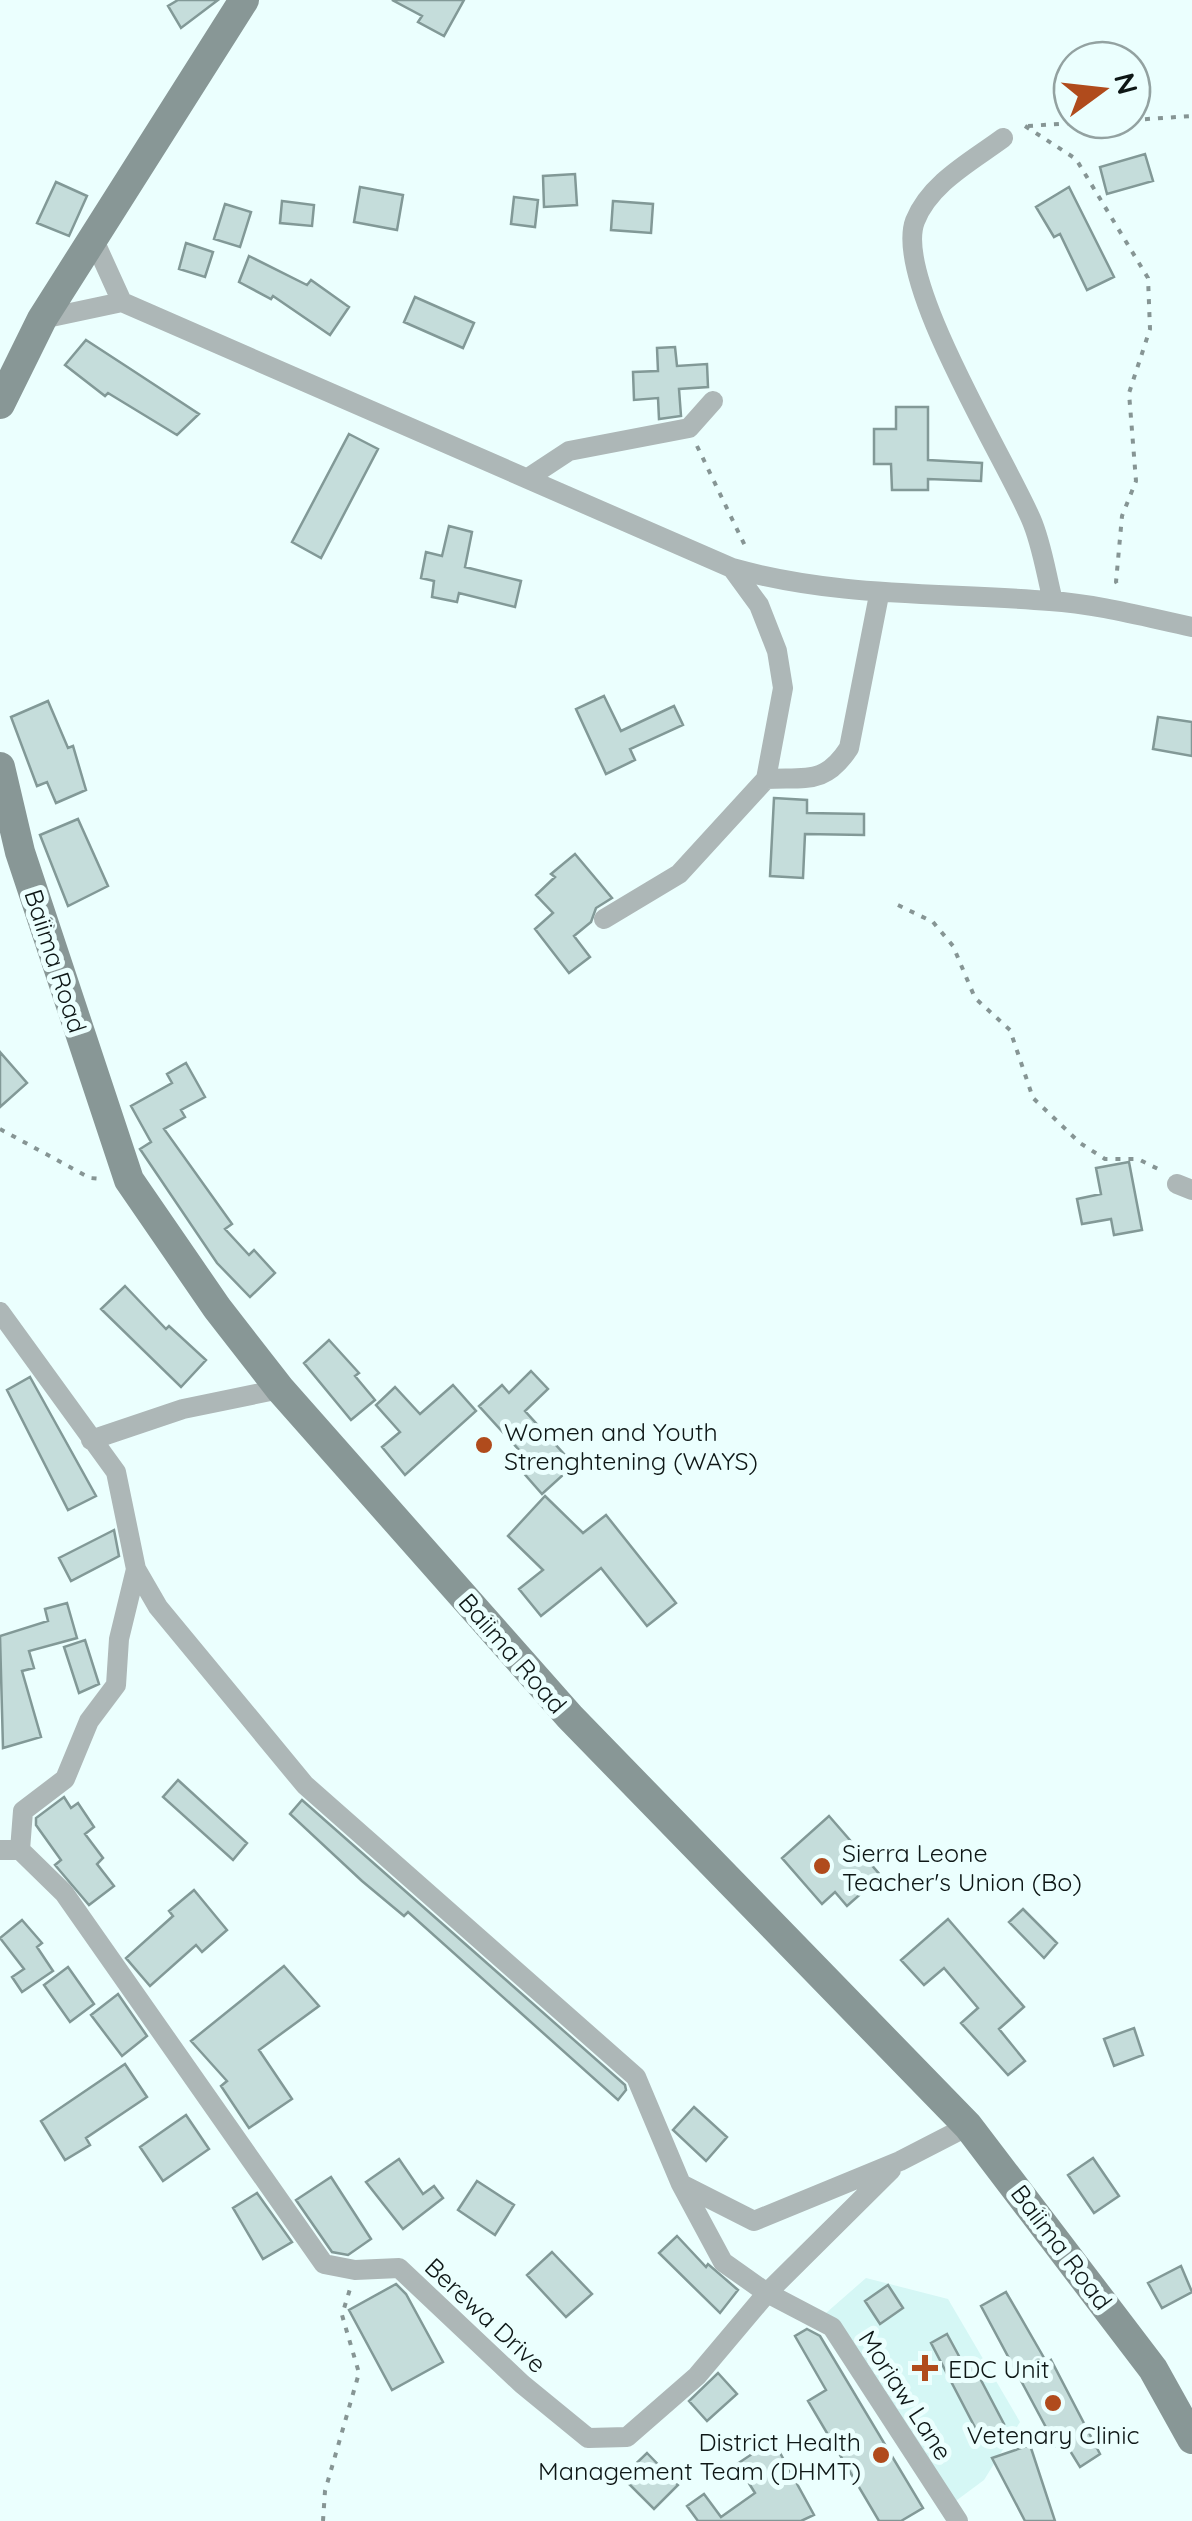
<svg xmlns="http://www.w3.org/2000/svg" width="1192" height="2521" viewBox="0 0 1192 2521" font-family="Quicksand,sans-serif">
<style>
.built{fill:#d5f7f5}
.building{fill:#c5dddb;stroke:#829997;stroke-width:2.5}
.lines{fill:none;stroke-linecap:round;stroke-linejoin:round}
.path{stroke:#869594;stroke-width:4;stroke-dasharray:5 8;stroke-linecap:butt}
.street{stroke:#adb7b7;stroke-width:20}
.secondary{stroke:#889796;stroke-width:30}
.poi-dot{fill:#b04b1c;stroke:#ebfffe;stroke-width:4}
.labels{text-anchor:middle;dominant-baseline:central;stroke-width:10;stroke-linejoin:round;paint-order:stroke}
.street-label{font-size:25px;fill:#0e1716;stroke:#ebfffe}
.poi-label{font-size:25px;fill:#0e1716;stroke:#ebfffe;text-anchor:start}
</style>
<rect width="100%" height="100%" fill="#ebfffe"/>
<path class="built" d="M 866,2278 L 948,2299 L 1020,2422 L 984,2480 L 953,2503 L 826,2313 Z"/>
<path class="building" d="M 178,0 L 218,0 L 181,28 L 168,6 Z
M 392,0 L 464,0 L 444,36 L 418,22 L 422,16 Z
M 1145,154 L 1153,181 L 1107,194 L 1100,167 Z
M 575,174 L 577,205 L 544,207 L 543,176 Z
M 56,182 L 87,196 L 69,236 L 37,223 Z
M 360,187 L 403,195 L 397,230 L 354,222 Z
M 1069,187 L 1114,277 L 1087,290 L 1060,234 L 1054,237 L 1036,207 Z
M 514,197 L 538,200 L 535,227 L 511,224 Z
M 282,201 L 314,205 L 312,226 L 280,223 Z
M 613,201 L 653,204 L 651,233 L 611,230 Z
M 225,204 L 251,212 L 240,247 L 214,239 Z
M 186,243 L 213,252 L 205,277 L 179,269 Z
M 249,256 L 307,285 L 311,280 L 349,307 L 330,335 L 273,296 L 271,299 L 239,282 Z
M 415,297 L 474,323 L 463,348 L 404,322 Z
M 86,340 L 132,370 L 199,414 L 177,435 L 108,393 L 105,396 L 65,365 Z
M 675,347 L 677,366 L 707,364 L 708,387 L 679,389 L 681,416 L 659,419 L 658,398 L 634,400 L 633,372 L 658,371 L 657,348 Z
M 896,407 L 928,407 L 928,460 L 982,463 L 981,481 L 928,479 L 928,490 L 892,490 L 891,464 L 874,464 L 874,429 L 896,429 Z
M 349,434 L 378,449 L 321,558 L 292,542 Z
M 449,526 L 472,532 L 465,567 L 521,581 L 515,607 L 459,593 L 457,602 L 432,597 L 434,581 L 421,578 L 426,552 L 442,556 Z
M 604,696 L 621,731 L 674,706 L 683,725 L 630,749 L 635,760 L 606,774 L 576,709 Z
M 48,701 L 68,748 L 73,746 L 86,790 L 56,803 L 47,782 L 37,786 L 11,717 Z
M 1158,717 L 1192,722 L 1192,756 L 1153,749 Z
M 774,798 L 807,800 L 807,813 L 864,814 L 864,835 L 805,834 L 803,878 L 770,876 Z
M 78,819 L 108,886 L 68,906 L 40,835 Z
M 575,854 L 612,898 L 596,908 L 591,922 L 574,936 L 590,957 L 569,973 L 535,929 L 553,913 L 536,895 L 555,877 L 551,874 Z
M 0,1052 L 27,1083 L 0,1107 Z
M 186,1063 L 205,1097 L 181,1110 L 185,1117 L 164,1129 L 232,1224 L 225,1229 L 249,1255 L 254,1250 L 275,1273 L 250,1297 L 217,1263 L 140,1149 L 151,1142 L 131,1106 L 172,1083 L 167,1074 Z
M 1129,1162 L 1142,1230 L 1114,1235 L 1111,1219 L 1082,1224 L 1077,1199 L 1101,1194 L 1096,1168 Z
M 125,1286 L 166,1329 L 169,1326 L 206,1360 L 181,1387 L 101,1309 Z
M 329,1340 L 359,1373 L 355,1376 L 375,1400 L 351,1420 L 304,1363 Z
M 531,1371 L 548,1389 L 525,1411 L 574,1465 L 542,1494 L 521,1470 L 530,1462 L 479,1406 L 502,1385 L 509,1393 Z
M 30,1377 L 96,1496 L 68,1510 L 7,1390 Z
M 453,1385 L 476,1411 L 405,1475 L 382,1447 L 400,1432 L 376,1405 L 395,1387 L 420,1414 Z
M 545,1496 L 583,1533 L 606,1515 L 676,1603 L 647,1626 L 601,1568 L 541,1616 L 519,1589 L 543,1570 L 508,1536 Z
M 114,1530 L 119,1556 L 71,1581 L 59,1558 Z
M 67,1603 L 77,1638 L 29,1651 L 34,1668 L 22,1671 L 41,1737 L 3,1748 L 0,1636 L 48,1621 L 45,1609 Z
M 85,1640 L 99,1684 L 79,1693 L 64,1647 Z
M 178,1780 L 247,1843 L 233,1860 L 163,1797 Z
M 64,1797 L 71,1808 L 78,1803 L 94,1827 L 85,1834 L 103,1858 L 97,1864 L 114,1886 L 89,1905 L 55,1865 L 61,1860 L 36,1825 L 36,1818 Z
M 302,1800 L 625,2085 L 626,2090 L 618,2100 L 408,1912 L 404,1916 L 362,1881 L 290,1814 Z
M 829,1816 L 881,1876 L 847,1906 L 835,1892 L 822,1904 L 782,1858 Z
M 194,1890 L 227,1930 L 202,1952 L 196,1945 L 150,1986 L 126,1958 L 173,1916 L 169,1911 Z
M 1023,1909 L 1057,1943 L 1044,1958 L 1009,1922 Z
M 948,1919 L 1024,2007 L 999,2029 L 1025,2061 L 1008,2075 L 961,2023 L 978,2008 L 944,1968 L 924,1985 L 901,1960 Z
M 22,1920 L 42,1943 L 37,1947 L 53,1971 L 22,1992 L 12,1977 L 24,1969 L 0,1938 Z
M 284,1966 L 319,2006 L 259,2050 L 292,2099 L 249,2128 L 221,2086 L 227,2081 L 191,2041 Z
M 68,1967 L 94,2004 L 70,2022 L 44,1985 Z
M 118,1994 L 147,2036 L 122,2056 L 91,2015 Z
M 1134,2028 L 1143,2055 L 1114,2066 L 1104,2039 Z
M 125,2064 L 147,2097 L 86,2138 L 90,2145 L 65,2160 L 41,2121 Z
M 694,2107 L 727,2137 L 706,2161 L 673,2130 Z
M 186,2115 L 209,2149 L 163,2181 L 140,2147 Z
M 1093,2158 L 1119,2196 L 1094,2213 L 1068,2175 Z
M 399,2159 L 423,2194 L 434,2186 L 443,2198 L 403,2229 L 366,2182 Z
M 331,2177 L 371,2239 L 348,2255 L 332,2252 L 296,2200 Z
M 477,2181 L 514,2205 L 495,2235 L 458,2210 Z
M 257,2193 L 292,2242 L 263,2259 L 233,2208 Z
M 677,2236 L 706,2267 L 708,2264 L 738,2290 L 720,2313 L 659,2253 Z
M 552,2252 L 592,2294 L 566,2317 L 527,2275 Z
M 1181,2266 L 1192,2292 L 1162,2308 L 1148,2283 Z
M 396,2284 L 406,2294 L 443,2362 L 392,2390 L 349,2310 Z
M 888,2285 L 903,2308 L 880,2324 L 865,2301 Z
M 1006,2292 L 1047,2363 L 1051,2360 L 1100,2454 L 1080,2467 L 1064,2441 L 1056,2446 L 981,2306 Z
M 807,2329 L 820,2336 L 923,2508 L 901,2521 L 879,2521 L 808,2401 L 826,2390 L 795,2336 Z
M 947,2334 L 966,2369 L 973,2365 L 1004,2424 L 980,2437 L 931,2343 Z
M 718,2373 L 737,2394 L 707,2421 L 689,2401 Z
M 773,2440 L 814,2515 L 801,2521 L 698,2521 L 687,2506 L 704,2494 L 721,2517 L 755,2493 L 737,2464 Z
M 1030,2445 L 1055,2521 L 1025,2521 L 992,2458 Z
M 647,2453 L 678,2485 L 654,2509 L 622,2477 Z"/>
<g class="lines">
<path class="path" d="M 1132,120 L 1192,116
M 1025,126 L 1076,159 L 1148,278 L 1150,329 L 1129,393 L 1136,481 L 1122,516 L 1116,582 L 1121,590
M 1028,126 L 1117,120
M 697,446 L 747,550
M 898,905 L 933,922 L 953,946 L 975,998 L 1010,1030 L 1033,1098 L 1080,1143 L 1105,1159 L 1138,1159 L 1162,1171
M 0,1129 L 90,1178 L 102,1179
M 323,2521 L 325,2491 L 359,2373 L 342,2315 L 350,2289"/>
<path class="street" d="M 1003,138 C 972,161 930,183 915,221 C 893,279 1006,460 1031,519 C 1042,544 1046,574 1053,601
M 93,238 L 122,302
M 42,319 L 122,302 L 732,568 C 840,598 940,592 1050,601 C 1097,604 1145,617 1192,627
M 528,478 L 569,451 L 689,428 L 713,401
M 766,779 C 807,777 825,785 849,748 L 879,595
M 604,919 L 679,874 L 766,779 L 783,688 L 777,651 L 759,605 L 732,568
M 1177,1184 L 1192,1190
M 0,1312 L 116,1472 L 136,1569 L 158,1607 L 305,1785 L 636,2077 L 681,2184 L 754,2221 L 900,2161 L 968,2126
M 91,1440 L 183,1409 L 280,1389
M 0,1850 L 20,1850 L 64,1893 L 324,2264 L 355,2270 L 399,2268 L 522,2384 L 588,2438 L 627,2437 L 697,2376 L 767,2293 L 891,2170
M 20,1850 L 23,1811 L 65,1779 L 89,1721 L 116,1685 L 119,1639 L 136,1569
M 681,2184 L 723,2262 L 767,2293 L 832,2327 L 958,2521"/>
<path class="secondary" d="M 0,404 L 42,319 L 244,0
M 0,767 L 20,852 L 129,1180 L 217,1308 L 280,1389 L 570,1717 L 968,2126 L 1153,2369 L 1192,2439"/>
</g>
<g class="poi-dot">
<circle cx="484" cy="1445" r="10"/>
<circle cx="822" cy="1866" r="10"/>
<path d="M920 2353h10v10h10v10h-10v10h-10v-10h-10v-10h10z"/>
<circle cx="1053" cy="2403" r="10"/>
<circle cx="881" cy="2455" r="10"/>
</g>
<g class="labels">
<g class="street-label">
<text transform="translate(56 961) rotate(72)">Baiima Road</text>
<text transform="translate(513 1653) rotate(49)">Baiima Road</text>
<text transform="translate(1062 2247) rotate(53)">Baiima Road</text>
<text transform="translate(486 2315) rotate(43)">Berewa Drive</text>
<text transform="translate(906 2395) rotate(57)">Moriaw Lane</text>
</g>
<g class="poi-label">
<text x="504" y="1431">Women and Youth<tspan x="504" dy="29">Strenghtening (WAYS)</tspan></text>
<text x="842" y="1852">Sierra Leone<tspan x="842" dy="29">Teacher's Union (Bo)</tspan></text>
<text x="948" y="2368">EDC Unit</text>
<text x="1053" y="2434" text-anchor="middle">Vetenary Clinic</text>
<text x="861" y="2441" text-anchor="end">District Health<tspan x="861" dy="29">Management Team (DHMT)</tspan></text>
</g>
</g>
<g transform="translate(1102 90) rotate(75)"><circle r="48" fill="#ebfffe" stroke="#93a2a1" stroke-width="2.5"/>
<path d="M0-8L18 38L0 25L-18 38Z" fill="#b04b1c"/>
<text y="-15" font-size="28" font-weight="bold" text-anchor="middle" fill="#0e1716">N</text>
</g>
</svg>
